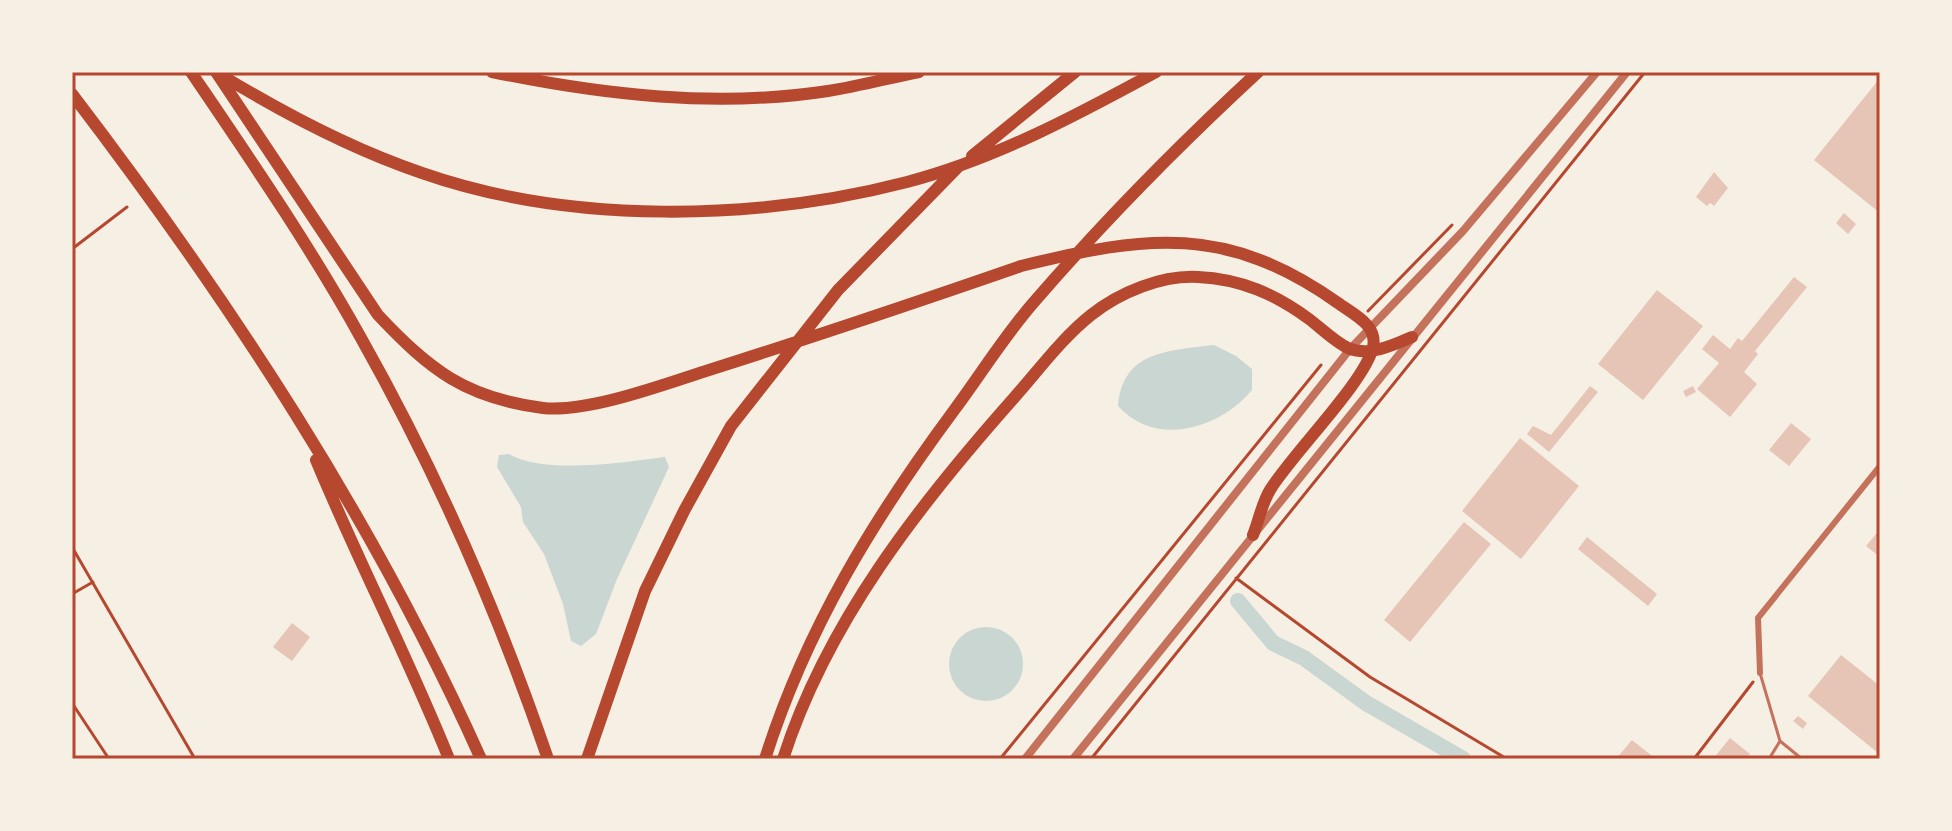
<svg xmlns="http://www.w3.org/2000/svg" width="1952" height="831" viewBox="0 0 1952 831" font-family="'Titillium Web',sans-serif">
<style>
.water{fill:#c9d6d2}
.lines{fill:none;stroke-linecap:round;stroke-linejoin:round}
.canal{stroke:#c9d6d2;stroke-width:16}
.building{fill:#e6c5b7}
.path{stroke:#b5482f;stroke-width:3}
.service{stroke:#c5725c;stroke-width:3}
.minor{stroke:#c5725c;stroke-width:6}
.tertiary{stroke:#c5725c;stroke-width:8}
.motorway{stroke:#b5482f;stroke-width:12}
.neatline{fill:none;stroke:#b5482f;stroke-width:3}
</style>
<rect width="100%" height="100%" fill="#f6efe4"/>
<path class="water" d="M 1214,345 L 1236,356 L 1252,369 L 1252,390 C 1219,429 1156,448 1118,406 C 1123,350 1169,351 1214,345 Z
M 509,454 C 544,475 625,462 665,457 L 669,467 L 617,579 L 596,634 L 581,646 L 571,641 L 563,604 L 544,554 L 523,522 L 521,507 L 497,467 L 499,455 Z
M949 664a37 37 0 1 1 74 0a37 37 0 1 1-74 0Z"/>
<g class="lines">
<path class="canal" d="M 1238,601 L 1273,643 L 1304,658 L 1366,703 L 1463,759"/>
</g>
<path class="building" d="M 1880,78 L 1880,213 L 1814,160 Z
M 1714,172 L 1728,188 L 1714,206 L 1710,203 L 1707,206 L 1696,197 Z
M 1844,213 L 1856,224 L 1848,234 L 1836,223 Z
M 1794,277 L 1807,287 L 1755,351 L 1758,354 L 1744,372 L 1757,384 L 1730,417 L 1697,389 L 1719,363 L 1702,349 L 1713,335 L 1730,349 L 1738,338 L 1742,341 Z
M 1657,290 L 1703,326 L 1643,400 L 1598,364 Z
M 1590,386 L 1598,392 L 1549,452 L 1527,434 L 1533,426 L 1551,435 Z
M 1693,386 L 1696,392 L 1686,397 L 1683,391 Z
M 1791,423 L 1811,439 L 1789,466 L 1769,450 Z
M 1520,438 L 1579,486 L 1521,559 L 1462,511 Z
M 1464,522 L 1491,544 L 1410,642 L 1384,620 Z
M 1880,529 L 1880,557 L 1866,546 Z
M 1587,537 L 1657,594 L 1648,606 L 1578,549 Z
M 292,623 L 310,637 L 292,661 L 273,647 Z
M 1841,655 L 1880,686 L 1880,759 L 1874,759 L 1878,753 L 1808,696 Z
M 1798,716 L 1807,723 L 1803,729 L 1793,721 Z
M 1730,738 L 1750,754 L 1746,759 L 1713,759 Z
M 1632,740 L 1652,756 L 1650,759 L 1616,759 Z"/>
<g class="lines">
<path class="path" d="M 72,249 L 127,207
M 1368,311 L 1452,225
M 72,547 L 195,759
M 1236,578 L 1370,677 L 1507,759
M 72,594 L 93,582
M 72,703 L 109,759
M 1000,759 L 1321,365
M 1091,759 L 1645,72
M 1694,759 L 1753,682"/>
<path class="service" d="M 1760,673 L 1780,741 L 1802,759
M 1769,759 L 1780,741"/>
<path class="minor" d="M 1760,673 L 1758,618 L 1880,466"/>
<path class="tertiary" d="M 1025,759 L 1350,349 L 1463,231 L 1597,72
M 1073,759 L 1627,72"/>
<path class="motorway" d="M 191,72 C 250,159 310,246 361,338 C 436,471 499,615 548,759
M 216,72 L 378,315 C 430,370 465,398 543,408 C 588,413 665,384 709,370 C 813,337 917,302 1021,266 C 1147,235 1226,224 1338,303 C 1353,314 1378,325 1373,347 C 1365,382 1292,454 1270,490 C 1262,503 1259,520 1253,535
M 492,72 C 603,95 716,108 828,91 C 859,86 889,78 919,72
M 221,75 C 285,114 351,149 422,173 C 571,225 757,221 907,182 C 995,159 1077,115 1156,72
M 72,94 C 230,301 374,520 481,759
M 972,156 L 1075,72
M 316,460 C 358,561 408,657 449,759
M 587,759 L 645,591 L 684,511 L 731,426 L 838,290 L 958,167
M 765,759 C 806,629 874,518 955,409 C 981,374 1005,335 1034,302 C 1104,221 1179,145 1258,72
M 783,759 C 827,622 919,505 1013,399 C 1038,371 1062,338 1091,315 C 1120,292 1162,275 1198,277 C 1241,279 1275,294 1309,319 C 1321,328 1335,342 1348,348 C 1368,357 1394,345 1412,337"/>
</g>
<rect width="1952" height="831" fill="none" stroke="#f6efe4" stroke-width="148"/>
<rect x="74" y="74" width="1804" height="683" class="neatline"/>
</svg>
